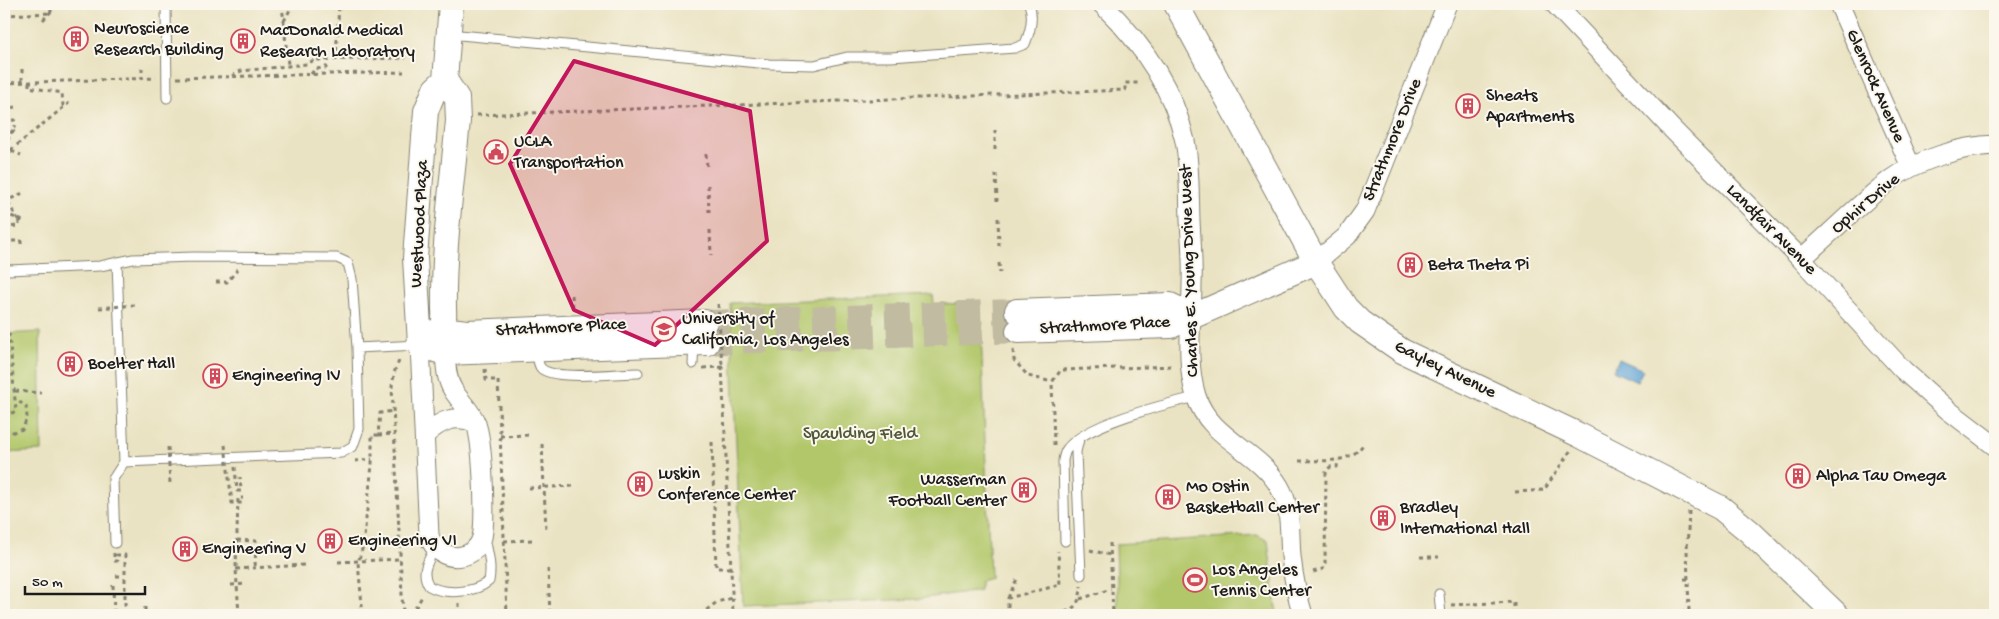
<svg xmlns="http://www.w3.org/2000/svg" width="1999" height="619" viewBox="0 0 1999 619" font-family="'Gochi Hand',sans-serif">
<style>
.green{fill:#b2c76b;stroke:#677244}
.water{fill:#60a4d5;stroke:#3e6078}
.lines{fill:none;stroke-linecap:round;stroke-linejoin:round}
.tertiary-tunnel{stroke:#c1bba2;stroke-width:24;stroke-dasharray:24 12;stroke-linecap:butt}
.service-casing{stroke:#838070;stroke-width:11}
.minor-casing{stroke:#838070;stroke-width:21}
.tertiary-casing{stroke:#838070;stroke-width:26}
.path{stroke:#838070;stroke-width:3;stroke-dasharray:4 4;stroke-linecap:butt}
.service{stroke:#fff;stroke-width:9}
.minor{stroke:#fff;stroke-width:19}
.tertiary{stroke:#fff;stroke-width:24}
.path-bridge{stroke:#838070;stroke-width:3;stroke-dasharray:4 4;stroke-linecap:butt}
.marked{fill:#c2185b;fill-opacity:0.2;stroke:#c2185b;stroke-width:4;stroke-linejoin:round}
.labels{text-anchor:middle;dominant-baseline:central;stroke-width:4;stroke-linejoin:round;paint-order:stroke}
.poi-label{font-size:18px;fill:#1c1c1c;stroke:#fbf7ec;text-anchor:start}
.street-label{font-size:18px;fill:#1c1c1c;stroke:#fbf7ec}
.park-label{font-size:18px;fill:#505838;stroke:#fbf7ec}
</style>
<rect width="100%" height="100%" fill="#fbf7ec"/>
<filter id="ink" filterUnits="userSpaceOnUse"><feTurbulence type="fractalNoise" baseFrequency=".02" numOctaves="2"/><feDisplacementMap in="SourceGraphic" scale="10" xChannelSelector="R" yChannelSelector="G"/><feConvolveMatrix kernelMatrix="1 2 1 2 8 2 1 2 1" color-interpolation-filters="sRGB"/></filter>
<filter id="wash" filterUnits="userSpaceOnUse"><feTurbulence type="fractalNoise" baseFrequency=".0096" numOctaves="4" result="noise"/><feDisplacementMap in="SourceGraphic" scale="20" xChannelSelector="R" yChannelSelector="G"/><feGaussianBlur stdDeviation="1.12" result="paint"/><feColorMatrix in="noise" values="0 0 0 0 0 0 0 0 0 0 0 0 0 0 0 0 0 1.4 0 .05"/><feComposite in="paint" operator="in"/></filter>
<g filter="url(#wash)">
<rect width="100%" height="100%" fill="#eae3c3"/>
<path class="green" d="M 933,295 L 934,304 L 980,303 L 990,578 L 980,581 L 980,590 L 919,599 L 743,606 L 730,303 Z
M 40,332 L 42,451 L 4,453 L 4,411 L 6,410 L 4,334 Z
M 1257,535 L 1268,541 L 1277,615 L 1118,615 L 1116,544 Z"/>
<path class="water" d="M 1619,359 L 1643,370 L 1637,382 L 1613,371 Z"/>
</g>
<g filter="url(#ink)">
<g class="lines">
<path class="tertiary-tunnel" d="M 705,322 L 1017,311
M 707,343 L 1018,331"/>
<g class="service-casing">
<path id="service" d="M 166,4 L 167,98
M 449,34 L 769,64 L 814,65 L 847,57 L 891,57 L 1015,48 L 1025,44 C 1030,32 1034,16 1029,4
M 8,270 L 100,266 L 133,259 L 194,257 L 337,258 L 348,263 L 352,279 L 357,348 L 359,429 L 353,446 L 341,453 L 124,462
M 357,348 L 419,345
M 537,350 C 538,355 537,364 541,368 C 552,381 619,373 638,373
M 693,364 L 694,344
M 1079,439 L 1076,452 L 1081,575
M 1065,541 L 1063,460 C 1064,456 1065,451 1067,449 C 1085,424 1166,404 1196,397
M 115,543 L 113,479 L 124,462 L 117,262
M 434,549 C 428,562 420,572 429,586 C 445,595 475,593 489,581 C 492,566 488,553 485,538
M 1439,594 L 1441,615"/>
</g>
<g class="minor-casing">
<path id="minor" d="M 1102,4 C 1140,41 1173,87 1185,141 C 1190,166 1189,194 1190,220 C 1191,241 1193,262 1192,284 C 1192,320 1185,361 1196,396 C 1209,438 1258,450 1279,486 C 1292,508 1289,533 1291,556 C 1293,576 1297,596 1303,615
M 1555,4 L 1672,129 L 1801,259 L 1903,370 L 1948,410 L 1995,446
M 1839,4 L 1911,167
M 1801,259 C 1831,233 1859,204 1890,180 C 1918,160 1961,146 1995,145
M 1316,262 L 1347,236 L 1365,211 L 1447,4
M 420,345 L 429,535 C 437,566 481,563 483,531 C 485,510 483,442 476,424 C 471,410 460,402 453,390 C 446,379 446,365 445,353
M 425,435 C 441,420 455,414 476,423"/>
</g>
<g class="tertiary-casing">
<path id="tertiary" d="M 451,4 L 445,80 L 435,89 L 426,111 L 415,258 L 420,345 L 445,353 L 707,343
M 1176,4 L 1316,262 L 1346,308 L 1360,322 L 1402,351 L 1579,435 L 1721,508 L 1749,531 L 1837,615
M 1017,311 L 1170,305 L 1191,315
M 1018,331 L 1171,326 L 1316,262
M 420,340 L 441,329 L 467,332 L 705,322
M 444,344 C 442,330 445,322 444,309 C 443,247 452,183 458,121 L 457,98 L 445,80"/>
</g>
<path class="path" d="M 282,4 L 288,65
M 4,15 L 51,13 L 51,4
M 43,20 L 58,4
M 284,21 L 293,4
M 4,54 L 8,50
M 336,59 L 339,4
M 142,68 L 142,78
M 22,69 L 22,82
M 311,74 L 315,69 L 326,68 L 328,59
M 232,76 L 241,71 L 307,64 L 314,60 L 406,58
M 177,78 L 404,72
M 29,82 L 29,87 L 62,93 L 63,106 L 65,106
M 4,83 L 156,78
M 4,108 L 17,107 L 17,104
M 477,115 L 1125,90 L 1125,83 L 1140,83
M 4,121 L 15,120 L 15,127
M 995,130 L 995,154
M 4,148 L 14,127
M 706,154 L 707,167
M 996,174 L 997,201
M 708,185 L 709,212
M 4,204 C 8,196 4,189 5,180 C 5,171 8,163 7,153 L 69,103
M 4,213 L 23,221
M 998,218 L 999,246
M 4,227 L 19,226 L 19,221
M 710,230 L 711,255
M 4,241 L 21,241 L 21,244
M 999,263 L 1000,273
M 216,282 L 227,282 L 238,269
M 572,295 L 573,309
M 1013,350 L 1014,360 L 1028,376 L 1052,382
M 4,353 L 12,352
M 399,361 L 395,370 L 392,386 L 403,615
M 722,366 L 733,615
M 703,368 L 722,367
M 485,369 L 486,380 L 498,380 L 507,615
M 15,391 L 41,393
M 4,417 L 16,411 L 9,334
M 4,431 L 10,433 L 23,429 L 27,417 L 26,406 L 16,400
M 378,435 L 395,434
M 500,436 L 529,435
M 712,442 L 716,568 L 731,568
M 542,444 L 546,530
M 1054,445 L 1052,382 L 1061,370 L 1174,366
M 355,461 L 372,459
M 1299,461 C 1323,460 1351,465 1364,443
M 235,467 L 237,491 L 241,491 L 240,477
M 529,488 L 574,486
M 1515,492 L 1544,490 L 1571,450
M 1689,511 L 1687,550 L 1689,612
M 237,540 L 256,541 L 255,568
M 504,541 L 533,540
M 1110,543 L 1113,615
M 1090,550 L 1110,555
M 114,553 L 114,561 L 117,561 L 117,555 L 125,555 L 125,615 L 145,615
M 1420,557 L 1439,557
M 338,562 L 400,559
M 236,569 L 304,565
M 548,569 L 550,615
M 1313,572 L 1323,569 L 1325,564 L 1326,472 L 1330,467 L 1337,467 L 1338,460
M 116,576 L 124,576
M 1684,579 L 1689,579
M 113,585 L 114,615
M 1008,598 L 1018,577
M 1080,599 L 1111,589
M 459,603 L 459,615
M 1451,605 L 1514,602 L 1514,615
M 145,607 L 145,615
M 239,615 L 236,569 L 238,498 L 243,498
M 363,615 L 358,563 L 363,546 L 372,465 L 372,435 L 378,435 L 380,413 L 394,411
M 411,615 L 423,595
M 700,615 L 717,602 L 732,598
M 1008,615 L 1008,598 L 1060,585 L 1058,551
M 1041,615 C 1064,613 1080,614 1081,586
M 1552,615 L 1689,612 L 1698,615"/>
<use href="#service" class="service"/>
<use href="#minor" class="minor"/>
<use href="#tertiary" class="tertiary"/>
<path class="path-bridge" d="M 4,136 L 16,130 L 15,127
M 4,148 L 21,155
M 4,196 L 19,221
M 4,202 L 23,193
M 718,304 L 722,366
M 99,308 L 135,305
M 225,445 L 232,503 L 242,503
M 168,447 L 170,483
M 231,585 L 246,584"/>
</g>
</g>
<path class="marked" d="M 574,61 L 750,111 L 767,241 L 655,345 L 574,310 L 510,164 Z"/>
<defs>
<g id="building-ring" transform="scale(1.25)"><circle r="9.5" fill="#fbf7ec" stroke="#d1495b" stroke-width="1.5"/><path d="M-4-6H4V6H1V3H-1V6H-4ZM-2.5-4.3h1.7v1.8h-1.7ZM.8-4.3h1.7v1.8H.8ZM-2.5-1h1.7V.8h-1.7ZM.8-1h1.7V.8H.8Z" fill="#d1495b"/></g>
<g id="civic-ring" transform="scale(1.25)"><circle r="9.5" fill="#fbf7ec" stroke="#d1495b" stroke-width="1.5"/><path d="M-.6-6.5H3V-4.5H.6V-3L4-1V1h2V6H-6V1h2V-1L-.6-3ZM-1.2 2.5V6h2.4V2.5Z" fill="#d1495b"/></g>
<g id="university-ring" transform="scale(1.25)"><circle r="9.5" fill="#fbf7ec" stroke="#d1495b" stroke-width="1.5"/><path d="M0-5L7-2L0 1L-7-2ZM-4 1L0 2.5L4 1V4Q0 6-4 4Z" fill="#d1495b"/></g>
<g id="stadium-ring" transform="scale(1.25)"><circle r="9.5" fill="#fbf7ec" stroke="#d1495b" stroke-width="1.5"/><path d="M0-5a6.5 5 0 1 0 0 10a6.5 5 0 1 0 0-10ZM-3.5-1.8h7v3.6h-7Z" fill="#d1495b"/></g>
</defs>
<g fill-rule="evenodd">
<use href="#building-ring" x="76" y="39"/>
<use href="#building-ring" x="243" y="41"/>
<use href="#building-ring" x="1468" y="106"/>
<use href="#civic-ring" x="496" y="152"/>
<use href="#building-ring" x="1410" y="265"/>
<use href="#university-ring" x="664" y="329"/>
<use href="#building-ring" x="70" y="364"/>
<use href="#building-ring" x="215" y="376"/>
<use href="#building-ring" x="1798" y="476"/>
<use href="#building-ring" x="640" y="484"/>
<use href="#building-ring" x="1024" y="490"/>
<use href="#building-ring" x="1168" y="497"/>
<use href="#building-ring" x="1383" y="518"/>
<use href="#building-ring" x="330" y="541"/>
<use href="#building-ring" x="185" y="549"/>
<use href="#stadium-ring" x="1195" y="580"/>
</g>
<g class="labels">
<g class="poi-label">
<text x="94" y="29">Neuroscience<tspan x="94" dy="21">Research Building</tspan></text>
<text x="260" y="31">MacDonald Medical<tspan x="260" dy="21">Research Laboratory</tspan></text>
<text x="1486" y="96">Sheats<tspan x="1486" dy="21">Apartments</tspan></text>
<text x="514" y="142">UCLA<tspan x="514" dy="21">Transportation</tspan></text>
<text x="1428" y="265">Beta Theta Pi</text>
<text x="682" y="319">University of<tspan x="682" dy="21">California, Los Angeles</tspan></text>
<text x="88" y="364">Boelter Hall</text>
<text x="232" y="376">Engineering IV</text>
<text x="658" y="474">Luskin<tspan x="658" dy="21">Conference Center</tspan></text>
<text x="1816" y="476">Alpha Tau Omega</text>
<text x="1006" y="480" text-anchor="end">Wasserman<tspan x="1006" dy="21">Football Center</tspan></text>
<text x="1186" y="487">Mo Ostin<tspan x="1186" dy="21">Basketball Center</tspan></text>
<text x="1400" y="508">Bradley<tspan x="1400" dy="21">International Hall</tspan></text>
<text x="348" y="541">Engineering VI</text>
<text x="202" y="549">Engineering V</text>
<text x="1212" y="570">Los Angeles<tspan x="1212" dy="21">Tennis Center</tspan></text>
</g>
<g class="street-label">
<text transform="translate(1875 86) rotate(66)">Glenrock Avenue</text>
<text transform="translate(1393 140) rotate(-68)">Strathmore Drive</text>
<text transform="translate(1866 204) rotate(-40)">Ophir Drive</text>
<text transform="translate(420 224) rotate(-87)">Westwood Plaza</text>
<text transform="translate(1771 230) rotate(45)">Landfair Avenue</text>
<text transform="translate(1190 271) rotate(-92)">Charles E. Young Drive West</text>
<text transform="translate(1105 326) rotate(-3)">Strathmore Place</text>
<text transform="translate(561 328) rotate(-3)">Strathmore Place</text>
<text transform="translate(1445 370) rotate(26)">Gayley Avenue</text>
</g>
<g class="park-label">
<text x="860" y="434">Spaulding Field</text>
</g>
</g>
<rect width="1999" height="619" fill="none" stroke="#fbf7ec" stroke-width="20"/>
<path d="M25 586v8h120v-8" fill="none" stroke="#1c1c1c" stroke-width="2.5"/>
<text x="32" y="586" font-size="15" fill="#1c1c1c" stroke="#fbf7ec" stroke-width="4" paint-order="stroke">50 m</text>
</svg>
